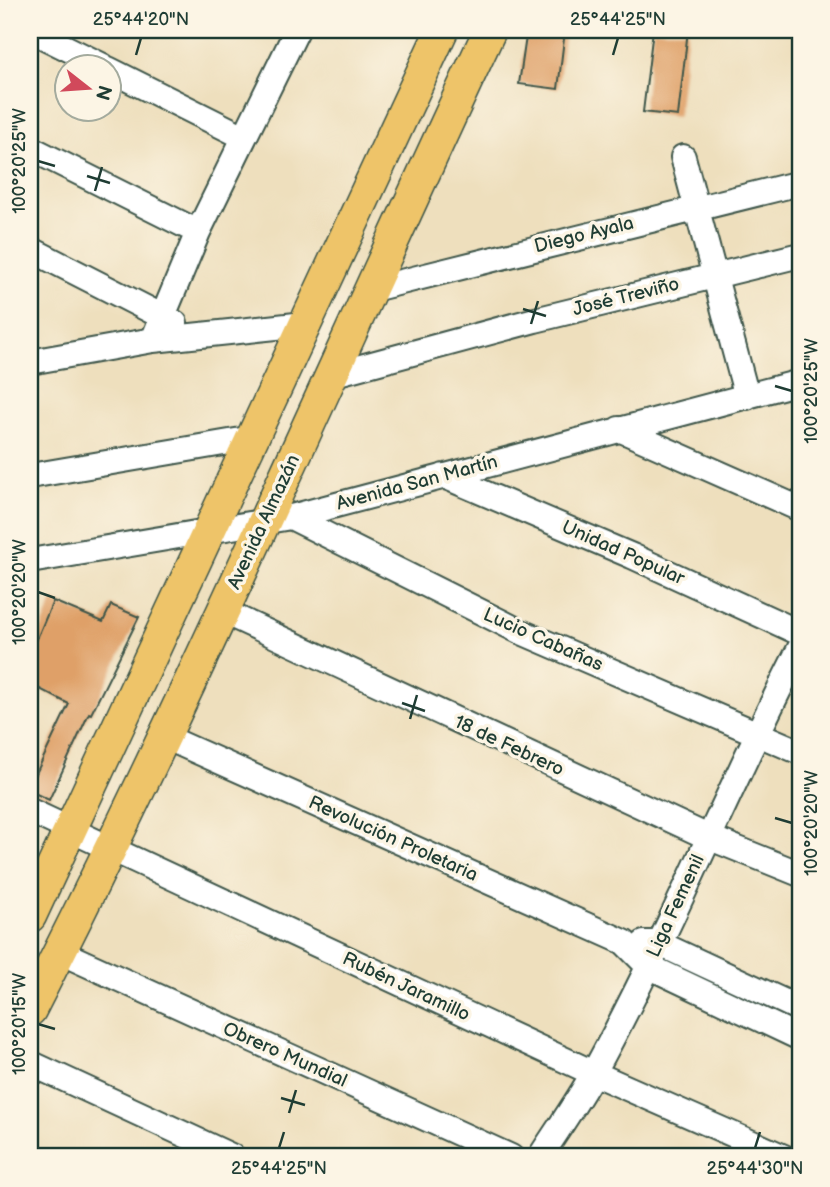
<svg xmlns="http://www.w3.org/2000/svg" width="830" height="1187" viewBox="0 0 830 1187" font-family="'Balsamiq Sans',sans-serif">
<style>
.building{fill:#dfa068}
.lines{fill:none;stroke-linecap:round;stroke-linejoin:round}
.minor-casing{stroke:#3e5549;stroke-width:28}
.major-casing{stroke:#3e5549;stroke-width:35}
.minor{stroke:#fff;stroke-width:24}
.major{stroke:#eec469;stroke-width:32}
.ticks{fill:none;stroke:#1f3d34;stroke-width:2.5}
.labels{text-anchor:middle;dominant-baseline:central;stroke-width:7;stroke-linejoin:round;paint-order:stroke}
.street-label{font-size:19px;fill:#1f3d34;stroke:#fcf5e5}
.neatline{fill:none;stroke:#1f3d34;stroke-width:2.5}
.ticks-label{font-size:18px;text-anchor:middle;fill:#1f3d34}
</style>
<rect width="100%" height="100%" fill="#fcf5e5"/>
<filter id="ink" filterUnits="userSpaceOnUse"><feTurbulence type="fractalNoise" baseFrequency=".0143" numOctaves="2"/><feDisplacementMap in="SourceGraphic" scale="14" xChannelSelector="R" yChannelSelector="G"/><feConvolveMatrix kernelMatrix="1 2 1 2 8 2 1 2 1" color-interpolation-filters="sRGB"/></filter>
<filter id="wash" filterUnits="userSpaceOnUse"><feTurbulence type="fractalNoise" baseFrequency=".00686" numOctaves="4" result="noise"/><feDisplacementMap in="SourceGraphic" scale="28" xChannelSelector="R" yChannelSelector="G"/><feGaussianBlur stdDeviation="1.57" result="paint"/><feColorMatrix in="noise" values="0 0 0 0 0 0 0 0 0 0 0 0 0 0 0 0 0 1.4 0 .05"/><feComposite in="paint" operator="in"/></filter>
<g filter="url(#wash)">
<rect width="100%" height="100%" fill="#eedfbd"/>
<g id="blocks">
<path class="building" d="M 527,30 L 565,30 L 558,89 L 519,84 Z
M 653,30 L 688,30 L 678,116 L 643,112 Z
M 53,601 L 103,622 L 111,605 L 139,617 L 91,714 L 89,713 L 49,800 L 30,791 L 30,786 L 69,704 L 30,684 L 30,655 Z"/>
</g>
</g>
<g filter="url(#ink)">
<use href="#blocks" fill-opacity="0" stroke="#3e5549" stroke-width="2"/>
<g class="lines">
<g class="minor-casing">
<path id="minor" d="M 30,30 L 103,66
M 108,69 L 244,137
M 30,148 L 198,232
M 683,157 L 747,397
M 30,249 L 175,323
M 369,290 L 800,183
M 153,340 L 198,232 L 297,30
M 30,362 L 153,340 L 305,324
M 331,375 L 535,320 L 800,255
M 619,429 L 800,509
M 30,476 L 253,438
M 444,476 L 632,556 L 800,633
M 291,517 L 519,631 L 800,752
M 30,561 L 291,517 L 800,382
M 222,611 L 708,837 L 800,874
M 163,736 L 624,942 L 648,966 L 800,1038
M 30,811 L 593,1073 L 784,1157
M 644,943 L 658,943 L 800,1009
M 60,952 L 511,1157
M 30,1063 L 233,1157
M 540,1157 C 558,1129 578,1101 594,1072 C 670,934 728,787 800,648"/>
</g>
<g class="major-casing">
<path id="major" d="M 30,916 L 442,30
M 30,1010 C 194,689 337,357 490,30"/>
</g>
<use href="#minor" class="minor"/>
<use href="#major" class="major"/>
</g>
</g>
<path class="ticks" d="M 136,55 L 141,38M 613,55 L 618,38M 38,161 L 55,166M 87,176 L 110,183M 95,191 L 102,167M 523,309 L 546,316M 531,324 L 538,301M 775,386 L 792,391M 38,592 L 55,598M 402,703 L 425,711M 410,719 L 417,695M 775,818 L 792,823M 38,1024 L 55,1029M 281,1098 L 305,1105M 289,1113 L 296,1090M 279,1148 L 284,1132M 755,1148 L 760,1132"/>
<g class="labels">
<g class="street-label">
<text transform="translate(584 235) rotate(-14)">Diego Ayala</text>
<text transform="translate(626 297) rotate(-14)">José Treviño</text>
<text transform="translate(417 483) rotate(-15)">Avenida San Martín</text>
<text transform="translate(264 522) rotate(-65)">Avenida Almazán</text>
<text transform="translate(623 553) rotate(24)">Unidad Popular</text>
<text transform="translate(543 640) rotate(24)">Lucio Cabañas</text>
<text transform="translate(509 746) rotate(25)">18 de Febrero</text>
<text transform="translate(393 839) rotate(24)">Revolución Proletaria</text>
<text transform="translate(676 906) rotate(-65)">Liga Femenil</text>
<text transform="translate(406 987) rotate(25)">Rubén Jaramillo</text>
<text transform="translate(285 1055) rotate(24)">Obrero Mundial</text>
</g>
</g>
<rect width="830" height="1187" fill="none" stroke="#fcf5e5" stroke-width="77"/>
<g transform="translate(88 88) rotate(107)"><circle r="33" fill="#fcf5e5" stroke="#a4ab9e" stroke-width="2"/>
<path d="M0-5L12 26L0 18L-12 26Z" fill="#d1495b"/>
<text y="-10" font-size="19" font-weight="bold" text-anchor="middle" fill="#1f3d34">N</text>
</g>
<rect x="38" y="38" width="754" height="1110" class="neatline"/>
<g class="ticks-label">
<text x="141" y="25">25°44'20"N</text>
<text x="618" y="25">25°44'25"N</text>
<text transform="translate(19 161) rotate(-90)" y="6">100°20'25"W</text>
<text transform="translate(811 391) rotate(-90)" y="6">100°20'25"W</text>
<text transform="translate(19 592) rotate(-90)" y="6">100°20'20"W</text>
<text transform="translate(811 823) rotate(-90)" y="6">100°20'20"W</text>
<text transform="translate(19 1024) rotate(-90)" y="6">100°20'15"W</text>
<text x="279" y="1174">25°44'25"N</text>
<text x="755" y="1174">25°44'30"N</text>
</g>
</svg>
